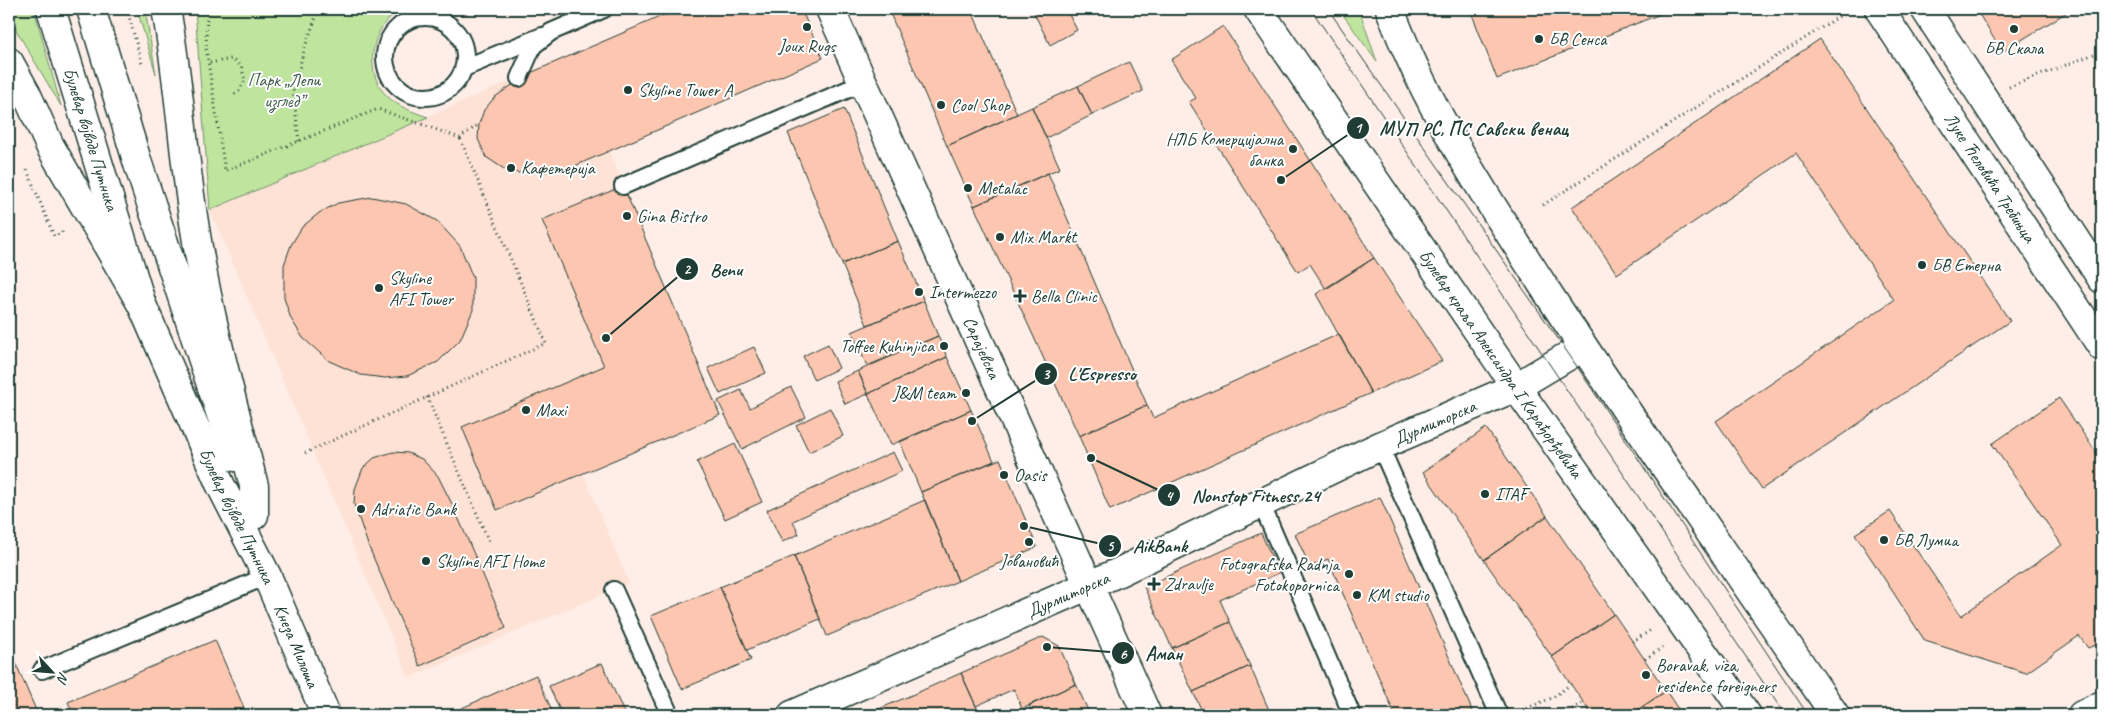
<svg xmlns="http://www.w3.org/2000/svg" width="2111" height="724" viewBox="0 0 2111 724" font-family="Caveat,sans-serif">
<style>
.built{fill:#fee2d6}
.green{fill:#bfe49e;stroke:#6f9069}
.building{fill:#fdc6b0;stroke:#1f3d34}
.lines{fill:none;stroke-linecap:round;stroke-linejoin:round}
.service-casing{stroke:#1f3d34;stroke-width:20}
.minor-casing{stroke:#1f3d34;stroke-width:31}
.tertiary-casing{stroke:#1f3d34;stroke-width:31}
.secondary-casing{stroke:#1f3d34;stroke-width:31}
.primary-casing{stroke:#1f3d34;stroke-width:31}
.trunk-casing{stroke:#1f3d34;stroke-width:31}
.path{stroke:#1f3d34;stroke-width:3;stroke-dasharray:1 4;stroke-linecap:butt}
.service{stroke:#fff;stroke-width:16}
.minor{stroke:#fff;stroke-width:28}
.tertiary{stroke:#fff;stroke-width:28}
.secondary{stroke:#fff;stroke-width:28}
.primary{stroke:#fff;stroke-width:28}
.trunk{stroke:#fff;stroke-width:28}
.tram{stroke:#1f3d34;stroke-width:1}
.poi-dot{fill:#1f3d34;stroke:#fff;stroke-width:2}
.labels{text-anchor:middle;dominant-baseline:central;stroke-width:4;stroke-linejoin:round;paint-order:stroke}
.poi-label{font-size:18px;fill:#1f3d34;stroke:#fff;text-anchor:start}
.park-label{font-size:18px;fill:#3f5e49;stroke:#fff}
.street-label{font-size:18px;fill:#1f3d34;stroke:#fff}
.leader{fill:none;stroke:#1f3d34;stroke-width:2}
.callout-dot{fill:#1f3d34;stroke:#fff;stroke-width:2}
.mark-label{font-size:15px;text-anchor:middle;font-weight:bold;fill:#fff}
.callout-label{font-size:19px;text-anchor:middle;font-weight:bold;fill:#1f3d34;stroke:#fff;stroke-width:4;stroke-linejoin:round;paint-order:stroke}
</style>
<rect width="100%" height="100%" fill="#feeee7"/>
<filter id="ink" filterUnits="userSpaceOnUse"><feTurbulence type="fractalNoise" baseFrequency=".02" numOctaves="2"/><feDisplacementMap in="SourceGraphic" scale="10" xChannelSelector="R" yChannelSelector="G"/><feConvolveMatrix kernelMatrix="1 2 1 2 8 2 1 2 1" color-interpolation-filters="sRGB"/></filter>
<g filter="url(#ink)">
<path class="built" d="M 678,9 L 801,9 L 823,58 L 609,152 L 720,415 L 583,473 L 629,583 L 409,678 L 210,210 Z"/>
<path class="green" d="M 9,9 L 34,9 L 61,106 L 9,18 Z
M 137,9 L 145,9 L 156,74 Z
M 195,9 L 403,9 C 371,23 362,71 387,96 C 399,107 413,112 428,117 L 210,210 Z
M 1339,9 L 1359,9 L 1377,62 Z"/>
<path class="building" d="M 678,9 L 801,9 L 823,58 L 570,168 L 544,172 L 519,173 L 504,169 L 486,157 L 478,139 L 479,124 L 484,110 L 495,97 L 528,74 Z
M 895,9 L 971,9 L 1017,114 L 947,146 L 889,11 Z
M 1032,9 L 1066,9 L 1077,30 L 1050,45 Z
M 1470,9 L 1673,9 L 1497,79 Z
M 1976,9 L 2072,9 L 2002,52 Z
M 1223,26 L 1374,258 L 1326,289 L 1310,264 L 1298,272 L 1189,102 L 1196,98 L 1171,60 Z
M 1820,39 L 2010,321 L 1762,489 L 1716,421 L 1894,300 L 1796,153 L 1617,274 L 1572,207 Z
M 1129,62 L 1143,91 L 1092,115 L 1078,86 Z
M 1078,86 L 1092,115 L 1046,138 L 1032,107 Z
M 1032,107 L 1060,168 L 974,206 L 947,146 Z
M 844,109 L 898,241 L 842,264 L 788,133 Z
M 1048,173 L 1147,405 L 1079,436 L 974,206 Z
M 623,186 L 720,415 L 497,510 L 462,427 L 604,366 L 542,220 Z
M 372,197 L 406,204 L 437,221 L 460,246 L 473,278 L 473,310 L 460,340 L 438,362 L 407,376 L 385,378 L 361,375 L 329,361 L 303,338 L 291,319 L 284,298 L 284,265 L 291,245 L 302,227 L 319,213 L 338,203 Z
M 898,241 L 924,301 L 867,325 L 842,264 Z
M 1374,258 L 1442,361 L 1371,393 L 1316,294 Z
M 924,301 L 938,336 L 867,366 L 852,332 Z
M 1339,334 L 1371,393 L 1110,510 L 1079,436 L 1147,405 L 1153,418 Z
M 938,336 L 947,357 L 868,394 L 858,371 Z
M 828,344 L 839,368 L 814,380 L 803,356 Z
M 754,347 L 766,373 L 720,394 L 708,368 Z
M 947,357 L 971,410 L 891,445 L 868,394 Z
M 858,371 L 868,394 L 845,404 L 835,381 Z
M 791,387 L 806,417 L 742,449 L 718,401 L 741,390 L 750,408 Z
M 2059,398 L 2102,461 L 2102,642 L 2088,648 L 2079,636 L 2026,673 L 1925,641 L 1855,534 L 1890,511 L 1961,616 L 1978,604 L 2062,545 L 1992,444 Z
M 830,408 L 843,436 L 809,452 L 796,425 Z
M 971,410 L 994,461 L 921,492 L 900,442 Z
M 1486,428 L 1547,516 L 1484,560 L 1423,472 Z
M 735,444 L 762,502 L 725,519 L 697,462 Z
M 393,452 L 408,453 L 422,459 L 438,476 L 454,508 L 506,628 L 420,666 L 368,545 L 354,504 L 355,489 L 363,468 L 374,458 Z
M 893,452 L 902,471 L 793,521 L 799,534 L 782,542 L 767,510 Z
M 1000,459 L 1037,547 L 958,581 L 921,492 Z
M 1380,497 L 1474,715 L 1395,715 L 1328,559 L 1310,567 L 1295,534 Z
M 925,500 L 958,581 L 827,636 L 794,556 Z
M 1547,516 L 1614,614 L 1552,657 L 1484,560 Z
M 1261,533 L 1279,573 L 1220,600 L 1230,622 L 1172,648 L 1144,587 Z
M 794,556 L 820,619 L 747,650 L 720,587 Z
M 720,587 L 751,660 L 682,689 L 651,616 Z
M 1614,614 L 1666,691 L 1630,715 L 1592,715 L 1552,657 Z
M 1230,622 L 1250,666 L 1193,692 L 1172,648 Z
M 1043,637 L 1059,646 L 1076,684 L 1022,709 L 1014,689 L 976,706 L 961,673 Z
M 215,640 L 247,715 L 74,715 L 68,702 Z
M 14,659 L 38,715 L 9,715 L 9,662 Z
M 602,663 L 625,715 L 562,715 L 549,686 Z
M 1250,666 L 1269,710 L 1258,715 L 1204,715 L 1193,692 Z
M 961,673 L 980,715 L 865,715 L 921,691 Z
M 536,675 L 554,715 L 446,715 Z
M 1076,684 L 1090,715 L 1033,715 L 1029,705 Z
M 1666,691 L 1682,715 L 1630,715 Z"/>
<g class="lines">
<g class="service-casing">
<path id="service" d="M385 57a40 40 0 1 1 80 0a40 40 0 1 1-80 0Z
M 464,68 L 542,36
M 519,78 L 533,46 L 551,32 L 604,9
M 623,186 L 865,82
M 1380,446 L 1499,715
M 1261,503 L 1352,715
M 614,590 L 670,715
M 42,670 L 267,576"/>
</g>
<g class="minor-casing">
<g id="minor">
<path id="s1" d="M 1879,9 L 2102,347"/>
<path d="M 1925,9 L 2102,279"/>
<path id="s2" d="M 792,715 L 1117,573 L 1380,446 L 1516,387 L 1583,347"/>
</g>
</g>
<g class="tertiary-casing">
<g id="tertiary">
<path id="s3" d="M 830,9 L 1147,715"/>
</g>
</g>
<g class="secondary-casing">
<g id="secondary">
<path d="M 91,9 L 138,164 L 235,457"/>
<path id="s4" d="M 1258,9 L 1516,387 L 1747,715"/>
<path d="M 1390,9 C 1426,107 1486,197 1542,284 C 1637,430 1738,571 1835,715"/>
<path d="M 2082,715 L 2102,705"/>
</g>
</g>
<g class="primary-casing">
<g id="primary">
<path id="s5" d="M 51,9 L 142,305 L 220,484 L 267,576 L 326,715"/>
</g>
</g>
<g class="trunk-casing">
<path id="trunk" d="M 166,9 C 180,84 183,160 196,235 C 209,319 233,403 254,486 L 254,515
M 9,62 L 27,95 L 50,146 L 142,305"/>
</g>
<path class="path" d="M 127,9 L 142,64
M 207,9 L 206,48 L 225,171 L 378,109 L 460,138 L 479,124
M 210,63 L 231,59 L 241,66 L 245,80 L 239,91 L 233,95
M 2009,87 L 2102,51
M 299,141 L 293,90 L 305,47 L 319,9
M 27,170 L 54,236 L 62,233 L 62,228
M 1543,205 L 1851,9
M 427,397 L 490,544
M 305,453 L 546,343 L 460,138
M 1632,642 L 1651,630
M 1645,659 L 1663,647
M 1522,710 L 1552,698 L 1571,684
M 1564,715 L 1583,702"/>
<use href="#service" class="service"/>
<use href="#minor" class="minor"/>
<use href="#tertiary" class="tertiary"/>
<use href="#secondary" class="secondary"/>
<use href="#primary" class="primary"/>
<use href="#trunk" class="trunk"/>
<path class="tram" d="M 1311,9 L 1785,715
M 1328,9 L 1570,356 L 1808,715"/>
</g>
</g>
<g class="poi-dot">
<circle cx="807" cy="27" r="5"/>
<circle cx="2014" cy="29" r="5"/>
<circle cx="1539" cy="39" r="5"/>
<circle cx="628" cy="90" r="5"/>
<circle cx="941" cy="105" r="5"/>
<circle cx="1293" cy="149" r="5"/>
<circle cx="511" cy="168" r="5"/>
<circle cx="968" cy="188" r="5"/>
<circle cx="627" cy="216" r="5"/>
<circle cx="1000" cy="237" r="5"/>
<circle cx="1922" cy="265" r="5"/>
<circle cx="379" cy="288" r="5"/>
<circle cx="919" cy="292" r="5"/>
<path d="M1017.5 288.5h5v5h5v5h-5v5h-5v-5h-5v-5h5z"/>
<circle cx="944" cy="346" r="5"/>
<circle cx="966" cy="393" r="5"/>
<circle cx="526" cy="410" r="5"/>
<circle cx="1004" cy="475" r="5"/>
<circle cx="1485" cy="494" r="5"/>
<circle cx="361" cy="509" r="5"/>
<circle cx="1884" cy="540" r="5"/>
<circle cx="1029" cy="542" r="5"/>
<circle cx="426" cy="561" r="5"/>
<circle cx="1349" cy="574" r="5"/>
<path d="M1151.5 576.5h5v5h5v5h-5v5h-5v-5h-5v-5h5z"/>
<circle cx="1357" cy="595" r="5"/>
<circle cx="1646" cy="675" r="5"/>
</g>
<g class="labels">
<g class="poi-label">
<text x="1549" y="39">БВ Сенса</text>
<text x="807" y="46" text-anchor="middle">Joux Rugs</text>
<text x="2014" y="48" text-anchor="middle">БВ Скала</text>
<text x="638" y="90">Skyline Tower A</text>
<text x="951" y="105">Cool Shop</text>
<text x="1283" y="139" text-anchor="end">НЛБ Комерцијална<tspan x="1283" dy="21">банка</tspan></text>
<text x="521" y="168">Кафетерија</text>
<text x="978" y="188">Metalac</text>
<text x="637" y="216">Gina Bistro</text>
<text x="1010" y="237">Mix Markt</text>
<text x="1932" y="265">БВ Етерна</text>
<text x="389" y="278">Skyline<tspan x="389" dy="21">AFI Tower</tspan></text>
<text x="929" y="292">Intermezzo</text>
<text x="1031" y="296">Bella Clinic</text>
<text x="934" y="346" text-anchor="end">Toffee Kuhinjica</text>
<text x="956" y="393" text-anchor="end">J&amp;M team</text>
<text x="536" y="410">Maxi</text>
<text x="1014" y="475">Oasis</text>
<text x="1495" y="494">ITAF</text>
<text x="371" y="509">Adriatic Bank</text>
<text x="1894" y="540">БВ Лумиа</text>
<text x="436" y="561">Skyline AFI Home</text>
<text x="1029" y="561" text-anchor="middle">Јовановић</text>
<text x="1339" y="564" text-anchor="end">Fotografska Radnja<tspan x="1339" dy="21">Fotokopornica</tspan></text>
<text x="1164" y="584">Zdravlje</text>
<text x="1367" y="595">KM studio</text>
<text x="1656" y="665">Boravak, viza,<tspan x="1656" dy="21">residence foreigners</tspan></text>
</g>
<g class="park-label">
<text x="284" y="80">Парк „Лепи<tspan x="284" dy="21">изглед”</tspan></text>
</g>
<g class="street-label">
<text stroke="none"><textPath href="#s5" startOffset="136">Булевар војводе Путника</textPath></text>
<text stroke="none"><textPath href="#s1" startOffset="202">Луке Ћеловића Требињца</textPath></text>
<text stroke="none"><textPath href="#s3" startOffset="371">Сарајевска</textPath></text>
<text stroke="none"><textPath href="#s4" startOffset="430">Булевар краља Александра I Карађорђевића</textPath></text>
<text stroke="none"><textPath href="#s2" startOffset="706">Дурмиторска</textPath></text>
<text stroke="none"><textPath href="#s5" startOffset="541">Булевар војводе Путника</textPath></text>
<text stroke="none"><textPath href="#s2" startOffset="301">Дурмиторска</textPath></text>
<text stroke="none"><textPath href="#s5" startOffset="684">Кнеза Милоша</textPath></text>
</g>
</g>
<path class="leader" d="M1281 180L1358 128M606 338L687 269M972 421L1046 374M1091 458L1169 495M1024 526L1110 546M1047 647L1123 653"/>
<g class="callout-dot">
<circle cx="1281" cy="180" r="5"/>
<circle cx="606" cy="338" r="5"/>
<circle cx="972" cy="421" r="5"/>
<circle cx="1091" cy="458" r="5"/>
<circle cx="1024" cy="526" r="5"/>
<circle cx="1047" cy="647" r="5"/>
<circle cx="1358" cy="128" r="12"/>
<circle cx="687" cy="269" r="12"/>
<circle cx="1046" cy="374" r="12"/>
<circle cx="1169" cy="495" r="12"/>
<circle cx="1110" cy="546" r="12"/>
<circle cx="1123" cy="653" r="12"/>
</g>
<g class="mark-label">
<text x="1358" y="133">1</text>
<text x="687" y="274">2</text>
<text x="1046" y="379">3</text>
<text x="1169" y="501">4</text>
<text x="1110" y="551">5</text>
<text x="1123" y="659">6</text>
</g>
<g class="callout-label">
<text x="1474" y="135">МУП РС, ПС Савски венац</text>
<text x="726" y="276">Benu</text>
<text x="1102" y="380">L'Espresso</text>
<text x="1256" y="502">Nonstop Fitness 24</text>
<text x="1160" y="552">AikBank</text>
<text x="1164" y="660">Аман</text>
</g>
<rect width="2111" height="724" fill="none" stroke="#fff" stroke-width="30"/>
<rect x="15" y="15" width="2081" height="694" fill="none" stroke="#1f3d34" stroke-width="2" filter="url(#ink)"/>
<g transform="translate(52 672) rotate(116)" stroke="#ffffff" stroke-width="4" paint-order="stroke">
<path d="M0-4L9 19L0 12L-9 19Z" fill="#1f3d34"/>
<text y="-8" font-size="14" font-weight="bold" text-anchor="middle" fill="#1f3d34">N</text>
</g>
</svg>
